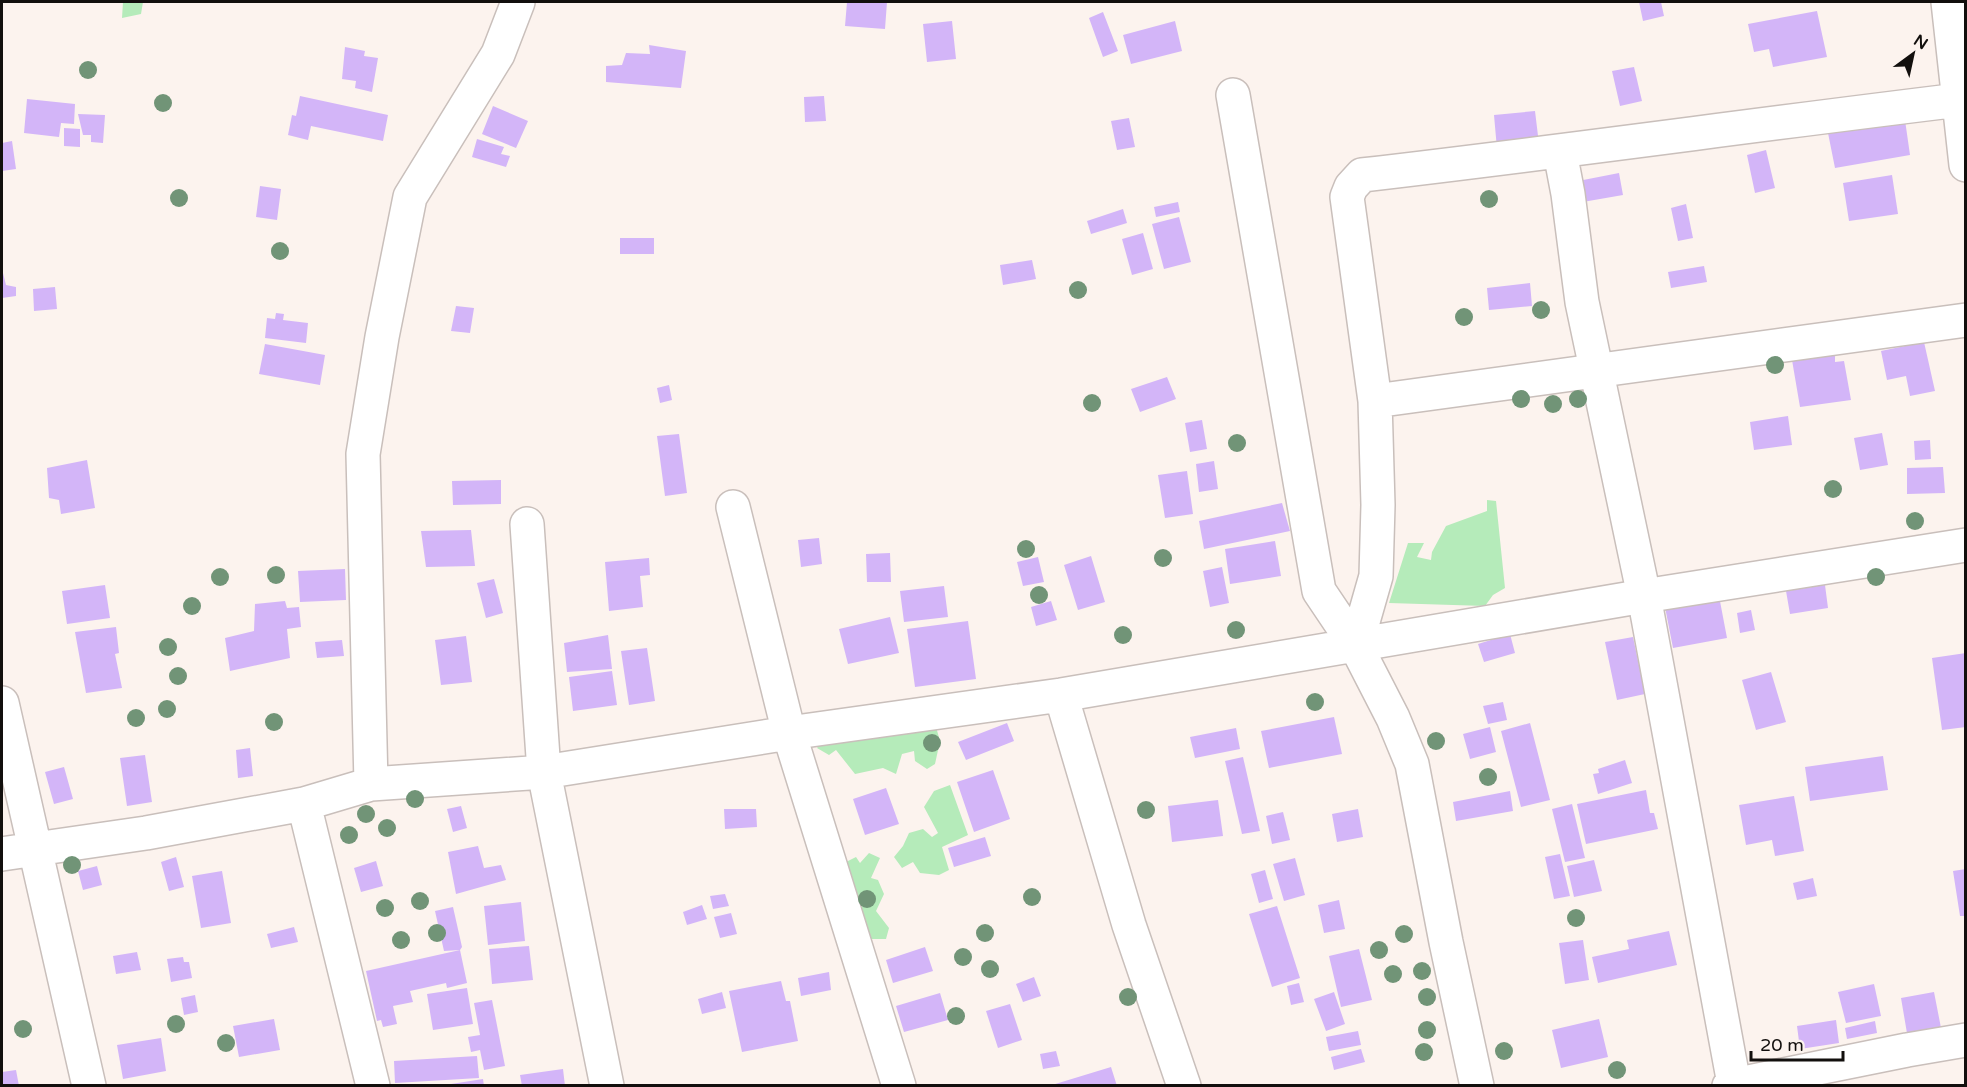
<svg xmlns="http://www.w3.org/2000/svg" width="1967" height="1087" viewBox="0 0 1967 1087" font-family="'Varela Round',sans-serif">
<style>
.green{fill:#b5ebba}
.building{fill:#d3b5f8}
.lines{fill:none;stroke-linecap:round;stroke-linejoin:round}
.minor-casing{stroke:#c9bfbb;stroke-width:36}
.minor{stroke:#fff;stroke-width:33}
.tree{fill:#719477}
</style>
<rect width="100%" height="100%" fill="#fcf3ee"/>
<path class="green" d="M 123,2 L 143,2 L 141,14 L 122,18 Z
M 1487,500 L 1496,501 L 1505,588 L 1493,595 L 1485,606 L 1389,603 L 1408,543 L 1424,543 L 1417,557 L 1431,560 L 1432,552 L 1446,526 L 1487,511 Z
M 936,727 L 940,741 L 935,764 L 927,769 L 915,761 L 914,751 L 902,754 L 896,774 L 883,768 L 855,774 L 836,750 L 829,755 L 817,748 L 829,733 Z
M 950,785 L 968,835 L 942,847 L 949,870 L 939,875 L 920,873 L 913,862 L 902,868 L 894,857 L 903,846 L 909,833 L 923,829 L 932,837 L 938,833 L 924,807 L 934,791 Z
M 869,853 L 880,858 L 871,878 L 878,880 L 884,894 L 876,911 L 889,928 L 886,939 L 860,939 L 840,865 L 856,857 L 860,863 Z"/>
<path class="building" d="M 847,2 L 887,2 L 885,29 L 845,26 Z
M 1639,2 L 1661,2 L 1664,16 L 1643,21 Z
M 1817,11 L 1827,57 L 1773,67 L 1769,49 L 1754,52 L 1748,24 Z
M 1103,12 L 1118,51 L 1103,57 L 1089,18 Z
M 952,21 L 956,59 L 927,62 L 923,24 Z
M 1175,21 L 1182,51 L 1131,64 L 1123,35 Z
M 649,45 L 686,51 L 681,88 L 606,82 L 606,66 L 622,65 L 626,53 L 650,54 Z
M 345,47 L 365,51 L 364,56 L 378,58 L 372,92 L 355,88 L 356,81 L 342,79 Z
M 1634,67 L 1642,101 L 1620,106 L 1612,71 Z
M 300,96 L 388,115 L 383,141 L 311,126 L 308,140 L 288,135 L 292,115 L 296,116 Z
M 824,96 L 826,121 L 805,122 L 804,97 Z
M 27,99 L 75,104 L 74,124 L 61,123 L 59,137 L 24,133 Z
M 493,106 L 528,121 L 516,148 L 482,134 Z
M 1535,111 L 1539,144 L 1497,149 L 1494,115 Z
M 78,114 L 105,115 L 103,143 L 91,142 L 91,135 L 83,135 Z
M 1129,118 L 1135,147 L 1117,150 L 1111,121 Z
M 1905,120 L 1910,155 L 1835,168 L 1828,133 Z
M 64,128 L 80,129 L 80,147 L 64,146 Z
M 477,139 L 504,147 L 501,154 L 510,156 L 506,167 L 472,157 Z
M 12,141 L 16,169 L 2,171 L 2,143 Z
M 1766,150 L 1775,188 L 1755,193 L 1747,155 Z
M 1619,173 L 1623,195 L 1577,203 L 1573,182 Z
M 1892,175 L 1898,214 L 1849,221 L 1843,183 Z
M 260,186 L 281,189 L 277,220 L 256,217 Z
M 1178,202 L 1180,212 L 1156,217 L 1154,207 Z
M 1686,204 L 1693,238 L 1678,241 L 1671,208 Z
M 1123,209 L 1127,223 L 1091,234 L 1087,221 Z
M 1179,217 L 1191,262 L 1164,269 L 1152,224 Z
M 1143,233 L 1153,269 L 1132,275 L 1122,239 Z
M 620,238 L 654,238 L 654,254 L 620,254 Z
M 1032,260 L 1036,279 L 1003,285 L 1000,265 Z
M 1704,266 L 1707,282 L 1671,288 L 1668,272 Z
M 2,269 L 6,285 L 16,287 L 16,296 L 2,298 Z
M 1530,283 L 1532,306 L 1489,310 L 1487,288 Z
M 55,287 L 57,309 L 34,311 L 33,289 Z
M 456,306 L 474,308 L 470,333 L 451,331 Z
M 276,313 L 284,314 L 283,320 L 308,323 L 306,343 L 265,338 L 267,318 L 275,319 Z
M 1924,342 L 1935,391 L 1910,396 L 1906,376 L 1887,380 L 1881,351 Z
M 265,344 L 325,355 L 320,385 L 259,374 Z
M 1835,353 L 1835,362 L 1844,361 L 1851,400 L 1800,407 L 1792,360 Z
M 1167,377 L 1176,399 L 1140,412 L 1131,389 Z
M 669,385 L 672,400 L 660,403 L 657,388 Z
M 1788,416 L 1792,445 L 1754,450 L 1750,422 Z
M 1202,420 L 1207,449 L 1190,452 L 1185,423 Z
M 1882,433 L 1888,465 L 1860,470 L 1854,438 Z
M 679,434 L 687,493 L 665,496 L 657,436 Z
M 1930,440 L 1931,459 L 1915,460 L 1914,441 Z
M 87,460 L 95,508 L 61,514 L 59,500 L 49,498 L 47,468 Z
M 1214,461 L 1218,489 L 1199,492 L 1196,464 Z
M 1943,467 L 1945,493 L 1907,494 L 1907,468 Z
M 1187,471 L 1193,514 L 1165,518 L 1158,475 Z
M 501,480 L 501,504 L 453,505 L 452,481 Z
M 1282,503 L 1290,531 L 1204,549 L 1199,521 Z
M 471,530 L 475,566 L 426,567 L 421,531 Z
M 819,538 L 822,564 L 801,567 L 798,540 Z
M 1275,541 L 1281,576 L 1230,584 L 1225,549 Z
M 890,553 L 891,582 L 867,582 L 866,554 Z
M 1091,556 L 1105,602 L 1078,610 L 1064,565 Z
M 1038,557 L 1044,582 L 1023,586 L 1017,562 Z
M 649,558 L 650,575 L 640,576 L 643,607 L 609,611 L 605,562 Z
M 1222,567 L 1229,603 L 1210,607 L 1203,571 Z
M 345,569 L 346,600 L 300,602 L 298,571 Z
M 494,579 L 503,613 L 486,618 L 477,583 Z
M 105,585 L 110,618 L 67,624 L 62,591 Z
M 1825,585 L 1828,608 L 1790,614 L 1786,591 Z
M 944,586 L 948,617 L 904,622 L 900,591 Z
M 1719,596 L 1727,638 L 1673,648 L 1665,607 Z
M 285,601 L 287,608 L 299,607 L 301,627 L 287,629 L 290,658 L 230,671 L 225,638 L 254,631 L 255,604 Z
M 1051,601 L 1057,620 L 1036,626 L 1031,607 Z
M 1751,610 L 1755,630 L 1740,633 L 1737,613 Z
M 890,617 L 899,653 L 848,664 L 839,629 Z
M 968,621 L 976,679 L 915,687 L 907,629 Z
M 116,627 L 119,653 L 115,654 L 122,688 L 86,693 L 75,632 Z
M 1510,634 L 1515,653 L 1484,662 L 1478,644 Z
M 608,635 L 612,669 L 567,672 L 564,643 Z
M 466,636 L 472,682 L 441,685 L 435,640 Z
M 1633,637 L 1645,694 L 1617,700 L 1605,642 Z
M 342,640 L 344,656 L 317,658 L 315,642 Z
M 647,648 L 655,701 L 629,705 L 621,651 Z
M 1966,653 L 1966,727 L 1942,730 L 1932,658 Z
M 612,671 L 617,705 L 573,711 L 569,677 Z
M 1771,672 L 1786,722 L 1756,730 L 1742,680 Z
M 1503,702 L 1507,720 L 1488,724 L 1483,706 Z
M 1334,717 L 1342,754 L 1269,768 L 1261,731 Z
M 1007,723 L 1014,741 L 966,760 L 958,742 Z
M 1530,723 L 1550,800 L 1521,807 L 1501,731 Z
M 1490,727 L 1496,752 L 1470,759 L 1463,734 Z
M 1236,728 L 1240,749 L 1195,758 L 1190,737 Z
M 250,748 L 253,776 L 238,778 L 236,750 Z
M 145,755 L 152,802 L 127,806 L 120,758 Z
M 1883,756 L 1888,790 L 1810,801 L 1805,767 Z
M 1243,757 L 1260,831 L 1242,834 L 1225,761 Z
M 1625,760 L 1632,783 L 1598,794 L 1593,774 L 1599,773 L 1598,769 Z
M 64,767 L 73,799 L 54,804 L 45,772 Z
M 993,770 L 1010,819 L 974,832 L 957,782 Z
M 886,788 L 899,824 L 865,835 L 853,799 Z
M 1646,790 L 1650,813 L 1654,813 L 1658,829 L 1586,844 L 1577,804 Z
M 1510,791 L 1513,811 L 1456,821 L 1453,802 Z
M 1794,796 L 1804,851 L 1775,856 L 1772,840 L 1746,845 L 1739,805 Z
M 1218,800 L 1223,836 L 1172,842 L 1168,806 Z
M 1572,804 L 1585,858 L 1565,862 L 1552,809 Z
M 461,806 L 467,828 L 453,832 L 447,809 Z
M 724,809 L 756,809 L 757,827 L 725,829 Z
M 1358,809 L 1363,837 L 1337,842 L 1332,814 Z
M 1283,812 L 1290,840 L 1272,844 L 1266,816 Z
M 985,837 L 991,856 L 954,867 L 948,848 Z
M 478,846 L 484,868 L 501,865 L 506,880 L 456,894 L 448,852 Z
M 1560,854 L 1570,896 L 1554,899 L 1545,857 Z
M 176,857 L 184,887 L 169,891 L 161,862 Z
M 1295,858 L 1305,895 L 1284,901 L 1273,864 Z
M 1594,860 L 1602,891 L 1574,897 L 1567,866 Z
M 376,861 L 383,886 L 361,892 L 354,868 Z
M 97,866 L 102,885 L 83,890 L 78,871 Z
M 1966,869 L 1966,916 L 1960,916 L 1953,871 Z
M 1265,870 L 1273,899 L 1259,903 L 1251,874 Z
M 222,871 L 231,923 L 201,928 L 192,876 Z
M 1813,878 L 1817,896 L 1797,900 L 1793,883 Z
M 725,894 L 729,906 L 713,909 L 710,896 Z
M 1339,900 L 1345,929 L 1324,933 L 1318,905 Z
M 521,902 L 525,941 L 488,945 L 484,906 Z
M 702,905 L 707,919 L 687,925 L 683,912 Z
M 1277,906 L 1300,978 L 1272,987 L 1249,914 Z
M 453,907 L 462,947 L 460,950 L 444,951 L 435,911 Z
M 731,913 L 737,934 L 720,938 L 714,917 Z
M 294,927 L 298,942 L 271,948 L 267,934 Z
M 1669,931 L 1677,965 L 1598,983 L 1592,957 L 1629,949 L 1627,940 Z
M 1583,940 L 1589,980 L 1565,984 L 1559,943 Z
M 529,946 L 533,980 L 492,984 L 489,949 Z
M 925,947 L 933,971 L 893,983 L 886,960 Z
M 1359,949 L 1372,1000 L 1341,1007 L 1329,956 Z
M 460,950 L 467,983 L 447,988 L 446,983 L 410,991 L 413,1002 L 393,1006 L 397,1024 L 383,1027 L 381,1020 L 377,1021 L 366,971 Z
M 137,952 L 141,970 L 116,974 L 113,956 Z
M 183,957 L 184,962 L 189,962 L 192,978 L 171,982 L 167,959 Z
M 829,972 L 831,990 L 801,996 L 798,978 Z
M 1034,977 L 1041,996 L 1023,1002 L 1016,984 Z
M 781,981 L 786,1001 L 790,1001 L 798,1041 L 742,1052 L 729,991 Z
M 1299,983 L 1304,1002 L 1291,1005 L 1287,986 Z
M 1874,984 L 1881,1016 L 1846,1023 L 1838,992 Z
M 467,988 L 473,1024 L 433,1030 L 427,994 Z
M 722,992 L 726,1008 L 702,1014 L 698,999 Z
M 1334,992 L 1345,1024 L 1326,1031 L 1314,999 Z
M 1934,992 L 1942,1033 L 1908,1039 L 1901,998 Z
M 940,993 L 948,1020 L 904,1032 L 896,1006 Z
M 195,995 L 198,1012 L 184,1015 L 181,998 Z
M 492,1000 L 505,1066 L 484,1070 L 480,1050 L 471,1052 L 468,1037 L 480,1035 L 474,1003 Z
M 1010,1004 L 1022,1040 L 998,1048 L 986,1011 Z
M 274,1019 L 280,1050 L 239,1057 L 233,1026 Z
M 1599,1019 L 1608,1057 L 1561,1068 L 1552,1030 Z
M 1836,1020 L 1839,1043 L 1800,1049 L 1797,1026 Z
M 1875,1021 L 1877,1033 L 1847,1039 L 1845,1028 Z
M 1358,1031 L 1361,1045 L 1329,1051 L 1326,1037 Z
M 161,1038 L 166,1071 L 123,1079 L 117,1045 Z
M 1361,1049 L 1365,1062 L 1334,1070 L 1331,1057 Z
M 1056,1051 L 1060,1066 L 1043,1069 L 1040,1054 Z
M 477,1056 L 479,1078 L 395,1083 L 394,1061 Z
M 1111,1067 L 1117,1086 L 1052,1086 L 1052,1085 Z
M 563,1069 L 565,1086 L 522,1086 L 520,1075 Z
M 16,1070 L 19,1086 L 2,1086 L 2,1072 Z
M 483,1079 L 484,1086 L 451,1086 L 451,1084 Z"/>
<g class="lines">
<g class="minor-casing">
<path id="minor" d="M 1948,2 L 1966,165
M 1233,95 L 1319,591 L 1356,646 L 1393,718 L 1412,764 L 1446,942 L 1477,1086
M 1560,152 L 1568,194 L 1582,302 L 1644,596 L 1734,1084
M 1375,401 L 1966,320
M 733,507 L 789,733 L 899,1086
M 527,524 L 544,772 L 607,1086
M 1356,646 L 1376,576 L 1378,505 L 1375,401 L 1347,197 L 1351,187 L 1362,175 C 1561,152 1760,124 1959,100
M 1061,695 L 1129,925 L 1184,1086
M 2,703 L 89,1086
M 371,784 L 363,454 L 382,337 L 410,197 L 498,54 L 518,2
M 304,804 L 373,1086
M 2,854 L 146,833 L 304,804 L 371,784 L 544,772 L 789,733 L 1061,695 L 1644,596 L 1966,545
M 1729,1086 L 1907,1050 L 1966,1040"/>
</g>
<use href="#minor" class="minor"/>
</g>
<g class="tree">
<circle cx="88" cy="70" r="9"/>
<circle cx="163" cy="103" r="9"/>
<circle cx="179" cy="198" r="9"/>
<circle cx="1489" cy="199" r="9"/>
<circle cx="280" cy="251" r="9"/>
<circle cx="1078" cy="290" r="9"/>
<circle cx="1541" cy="310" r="9"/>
<circle cx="1464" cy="317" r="9"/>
<circle cx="1775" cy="365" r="9"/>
<circle cx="1521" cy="399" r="9"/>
<circle cx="1578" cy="399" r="9"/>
<circle cx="1092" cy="403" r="9"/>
<circle cx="1553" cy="404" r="9"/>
<circle cx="1237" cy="443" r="9"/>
<circle cx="1833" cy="489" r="9"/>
<circle cx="1915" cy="521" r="9"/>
<circle cx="1026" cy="549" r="9"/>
<circle cx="1163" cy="558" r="9"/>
<circle cx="276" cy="575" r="9"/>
<circle cx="220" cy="577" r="9"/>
<circle cx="1876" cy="577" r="9"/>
<circle cx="1039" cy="595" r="9"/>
<circle cx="192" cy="606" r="9"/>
<circle cx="1236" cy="630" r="9"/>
<circle cx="1123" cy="635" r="9"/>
<circle cx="168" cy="647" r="9"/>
<circle cx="178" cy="676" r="9"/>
<circle cx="1315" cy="702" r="9"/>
<circle cx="167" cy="709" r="9"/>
<circle cx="136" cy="718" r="9"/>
<circle cx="274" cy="722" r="9"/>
<circle cx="1436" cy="741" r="9"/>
<circle cx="932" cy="743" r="9"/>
<circle cx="1488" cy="777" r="9"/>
<circle cx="415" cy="799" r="9"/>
<circle cx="1146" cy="810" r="9"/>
<circle cx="366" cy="814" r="9"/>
<circle cx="387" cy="828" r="9"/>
<circle cx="349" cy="835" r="9"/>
<circle cx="72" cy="865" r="9"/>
<circle cx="1032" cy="897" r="9"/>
<circle cx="867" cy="899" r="9"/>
<circle cx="420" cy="901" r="9"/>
<circle cx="385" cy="908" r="9"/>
<circle cx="1576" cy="918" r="9"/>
<circle cx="437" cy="933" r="9"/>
<circle cx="985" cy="933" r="9"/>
<circle cx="1404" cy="934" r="9"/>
<circle cx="401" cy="940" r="9"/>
<circle cx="1379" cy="950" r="9"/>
<circle cx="963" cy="957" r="9"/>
<circle cx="990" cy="969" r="9"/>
<circle cx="1422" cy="971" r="9"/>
<circle cx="1393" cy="974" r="9"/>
<circle cx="1128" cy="997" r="9"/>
<circle cx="1427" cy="997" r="9"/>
<circle cx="956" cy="1016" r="9"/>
<circle cx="176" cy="1024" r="9"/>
<circle cx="23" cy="1029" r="9"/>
<circle cx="1427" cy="1030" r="9"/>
<circle cx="226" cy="1043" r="9"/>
<circle cx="1504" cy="1051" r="9"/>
<circle cx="1424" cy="1052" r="9"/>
<circle cx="1617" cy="1070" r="9"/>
</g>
<rect width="1967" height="1087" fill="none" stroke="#120f0d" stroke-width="6"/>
<g transform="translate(1913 54) rotate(33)" stroke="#fcf3ee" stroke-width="4.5" paint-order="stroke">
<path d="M0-4.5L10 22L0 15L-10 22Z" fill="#120f0d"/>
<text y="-9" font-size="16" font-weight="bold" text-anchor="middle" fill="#120f0d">N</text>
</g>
<path d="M1751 1051v9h92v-9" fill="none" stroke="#120f0d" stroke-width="3"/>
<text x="1760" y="1051" font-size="18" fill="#120f0d" stroke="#fcf3ee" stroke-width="4.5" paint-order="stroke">20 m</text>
</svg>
